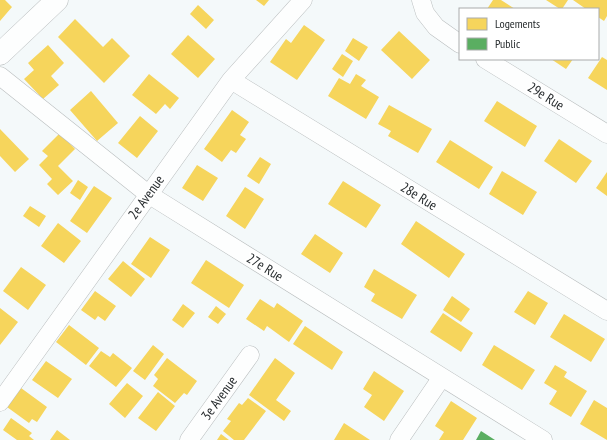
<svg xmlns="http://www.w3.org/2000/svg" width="607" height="440" viewBox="0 0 607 440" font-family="'PT Sans Narrow',sans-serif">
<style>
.homes{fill:#f6d55c}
.public{fill:#5aae61}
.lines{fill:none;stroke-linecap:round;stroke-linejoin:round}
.minor-casing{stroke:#b9bdbe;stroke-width:19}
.tertiary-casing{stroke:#b9bdbe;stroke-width:23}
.minor{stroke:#fdfefe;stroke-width:18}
.tertiary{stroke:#fdfefe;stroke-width:22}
.labels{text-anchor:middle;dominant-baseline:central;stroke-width:4;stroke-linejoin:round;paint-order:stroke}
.street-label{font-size:14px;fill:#272c2e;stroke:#fff}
</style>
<rect width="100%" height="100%" fill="#f4f9fa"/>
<path class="homes" d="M 0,0 L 5,0 L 12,7 L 0,21 Z
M 256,0 L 269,0 L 264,6 Z
M 493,0 L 501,0 L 515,9 L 487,9 Z
M 546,0 L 568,0 L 562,9 L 560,9 Z
M 573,0 L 607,0 L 607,16 L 604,21 L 598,17 L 598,9 L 586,9 Z
M 198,5 L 214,20 L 206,29 L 190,14 Z
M 75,19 L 103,47 L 112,38 L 130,56 L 104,83 L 58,37 Z
M 304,25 L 325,40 L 297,80 L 270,62 L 286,39 L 291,43 Z
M 399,31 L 430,60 L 412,79 L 381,50 Z
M 188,35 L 215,59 L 198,78 L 171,54 Z
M 353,38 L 368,47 L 359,61 L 345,51 Z
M 48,45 L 64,63 L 51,76 L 59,85 L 43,99 L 24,79 L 34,70 L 28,63 Z
M 342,54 L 353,61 L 343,77 L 332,69 Z
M 602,57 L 607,60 L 607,90 L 588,78 Z
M 551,59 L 573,59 L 566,69 Z
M 149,74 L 179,98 L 170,109 L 165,104 L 156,114 L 132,95 Z
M 356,74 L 366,80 L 361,86 L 379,97 L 366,119 L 328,96 L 339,78 L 350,84 Z
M 91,91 L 118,123 L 97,141 L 70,110 Z
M 497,101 L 537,126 L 525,147 L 484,121 Z
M 389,105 L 432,129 L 418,153 L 388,136 L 391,131 L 378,124 Z
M 232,110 L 249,122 L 240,135 L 246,139 L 236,153 L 231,150 L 222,162 L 204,149 Z
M 140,116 L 158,131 L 137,158 L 118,143 Z
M 0,129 L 29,159 L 15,172 L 0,156 Z
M 60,133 L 75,149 L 58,166 L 73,181 L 58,195 L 47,184 L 52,179 L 39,165 L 48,156 L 42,151 Z
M 559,139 L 592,161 L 576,183 L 544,161 Z
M 450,140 L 493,167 L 479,189 L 436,162 Z
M 260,157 L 271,164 L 259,184 L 247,176 Z
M 197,165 L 218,178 L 203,201 L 182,188 Z
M 502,171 L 537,192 L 523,215 L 489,194 Z
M 607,172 L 607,196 L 596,188 Z
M 78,180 L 88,187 L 80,200 L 70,193 Z
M 343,181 L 381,205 L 366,228 L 328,204 Z
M 94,186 L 112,198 L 87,233 L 70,221 Z
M 245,187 L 264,199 L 245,229 L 226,216 Z
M 30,206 L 46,216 L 39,227 L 23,216 Z
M 416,221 L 465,254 L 449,278 L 401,244 Z
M 58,223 L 81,241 L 64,263 L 41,246 Z
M 315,234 L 343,253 L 330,273 L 301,254 Z
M 150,237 L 170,250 L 151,278 L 131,264 Z
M 206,260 L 244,285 L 229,308 L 191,283 Z
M 123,261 L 145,279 L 131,297 L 108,279 Z
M 21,267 L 46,285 L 28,310 L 3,291 Z
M 374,269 L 417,295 L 402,319 L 371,301 L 375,294 L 364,287 Z
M 95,291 L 116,306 L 105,321 L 98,316 L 95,320 L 81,310 Z
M 528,291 L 548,303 L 535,325 L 514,312 Z
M 452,296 L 470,309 L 461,322 L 443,310 Z
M 260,299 L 274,308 L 277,303 L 303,321 L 289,342 L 267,326 L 264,331 L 246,319 Z
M 183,304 L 195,313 L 183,328 L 172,320 Z
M 216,306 L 226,314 L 218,324 L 208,317 Z
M 0,308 L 18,322 L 0,345 Z
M 443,313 L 473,333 L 461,352 L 430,332 Z
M 564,314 L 605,339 L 591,362 L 550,337 Z
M 69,325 L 99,348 L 86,365 L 56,342 Z
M 305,326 L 343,352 L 332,370 L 293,344 Z
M 153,345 L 164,354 L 145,380 L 133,371 Z
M 494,345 L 535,370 L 522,390 L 482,365 Z
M 101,351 L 110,357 L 113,353 L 132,368 L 116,387 L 89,366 Z
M 167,358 L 197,381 L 187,395 L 184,393 L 175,403 L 153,386 L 158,379 L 154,375 Z
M 275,358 L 295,373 L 276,400 L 291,411 L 284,421 L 249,395 Z
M 46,361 L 72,379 L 58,398 L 32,380 Z
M 555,365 L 567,372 L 564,377 L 587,391 L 571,417 L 549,404 L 557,391 L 544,383 Z
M 374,371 L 404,391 L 384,421 L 364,407 L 372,395 L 363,389 Z
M 127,383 L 143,396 L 125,418 L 109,404 Z
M 21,388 L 47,407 L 37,422 L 32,419 L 29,423 L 7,407 Z
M 158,392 L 175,406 L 156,431 L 138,418 Z
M 248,398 L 266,411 L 244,440 L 234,440 L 223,431 L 231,421 L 227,419 L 239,403 L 242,405 Z
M 594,400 L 607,408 L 607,440 L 580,424 Z
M 451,401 L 477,418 L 463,440 L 439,440 L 444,432 L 435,426 Z
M 11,418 L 32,433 L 29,436 L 34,440 L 17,440 L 3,430 Z
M 344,423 L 370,440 L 334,440 Z
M 57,430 L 70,440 L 50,440 Z
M 221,434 L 229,440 L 217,440 Z"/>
<path class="public" d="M 481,431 L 495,440 L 476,440 Z"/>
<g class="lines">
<g class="minor-casing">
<path id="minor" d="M 421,0 L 425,13 L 436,27 L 460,44
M 485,59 L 607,134
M 0,76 L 148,194 L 543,440
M 231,80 L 607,311
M 0,402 L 231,80 L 303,0
M 189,440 L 250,355
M 399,440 L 442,377"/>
</g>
<g class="tertiary-casing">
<path id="tertiary" d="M 0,54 L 57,0"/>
</g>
<use href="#minor" class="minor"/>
<use href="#tertiary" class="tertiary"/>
</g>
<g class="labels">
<g class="street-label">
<text transform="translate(546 96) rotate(32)">29e Rue</text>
<text transform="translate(419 196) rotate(32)">28e Rue</text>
<text transform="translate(146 197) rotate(-54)">2e Avenue</text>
<text transform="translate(265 267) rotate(32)">27e Rue</text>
<text transform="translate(219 398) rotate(-54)">3e Avenue</text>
</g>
</g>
<rect x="459" y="8" width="140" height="52" fill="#ffffff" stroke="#a9abab"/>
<rect x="467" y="18" width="20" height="12" fill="#f6d55c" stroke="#a9abab"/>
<text x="495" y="28" font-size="12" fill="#272c2e">Logements</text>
<rect x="467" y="38" width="20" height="12" fill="#5aae61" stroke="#a9abab"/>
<text x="495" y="48" font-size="12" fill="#272c2e">Public</text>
</svg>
